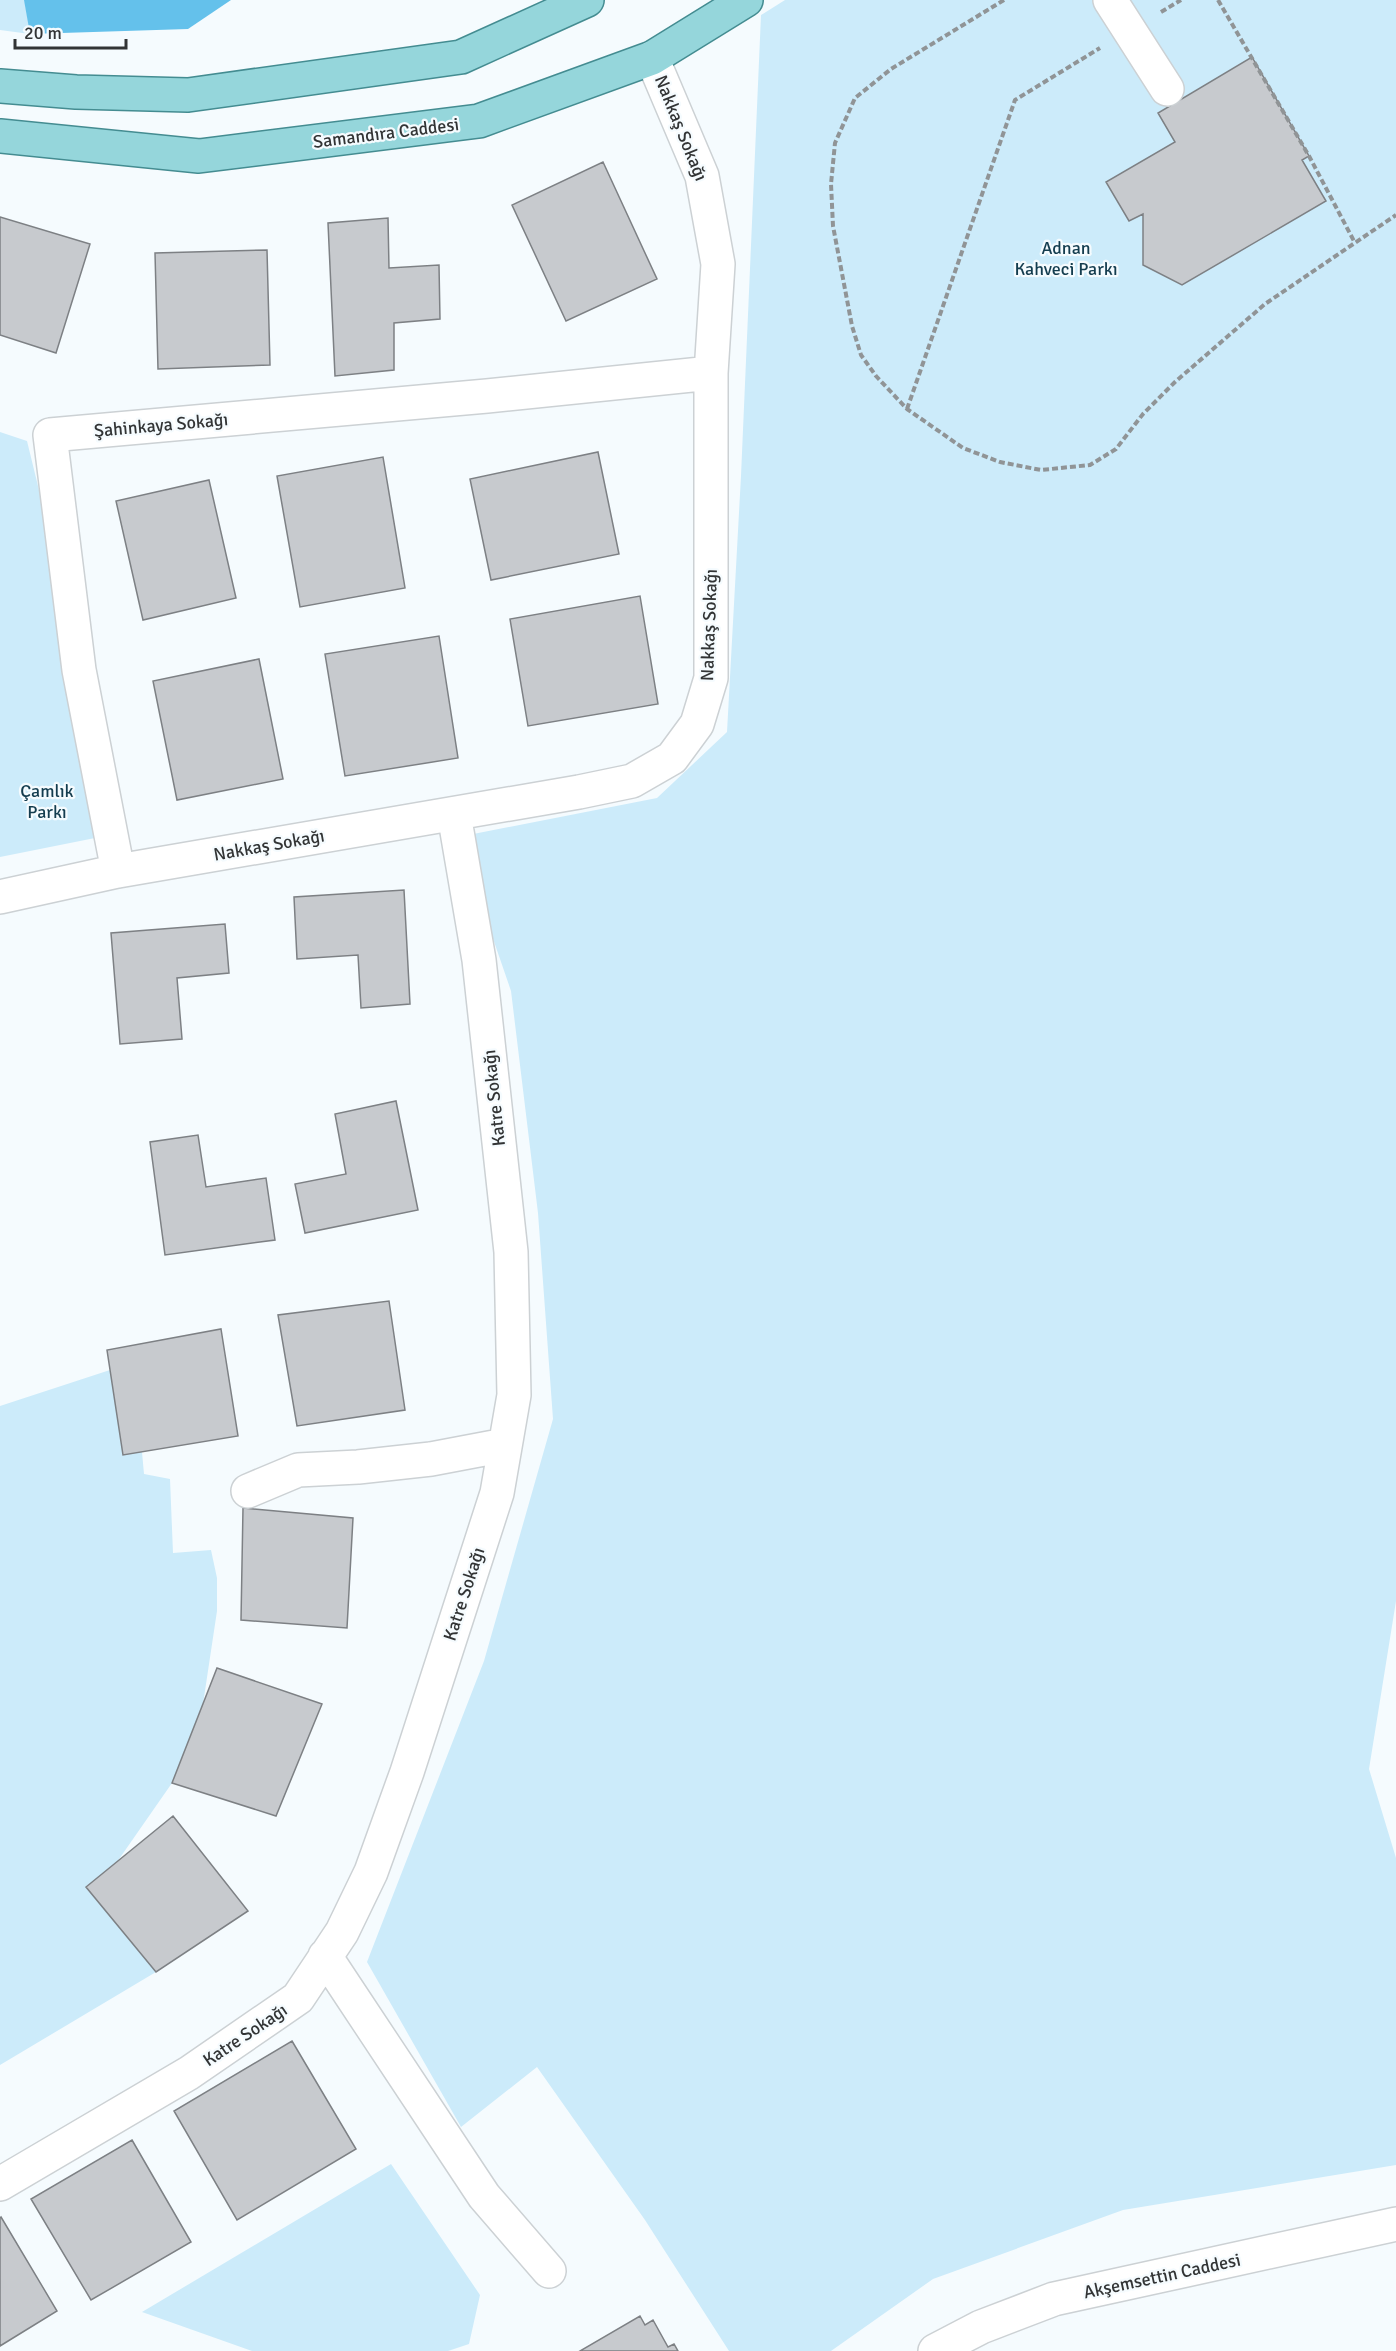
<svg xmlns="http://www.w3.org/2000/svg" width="1396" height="2351" viewBox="0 0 1396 2351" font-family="Signika,sans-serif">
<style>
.green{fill:#ccebfa}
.forest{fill:#64c1eb}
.building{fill:#c7cace;stroke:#7d8084;stroke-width:1.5}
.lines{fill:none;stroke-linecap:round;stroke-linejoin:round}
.minor-casing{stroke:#ccd1d4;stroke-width:36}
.major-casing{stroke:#448c91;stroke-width:36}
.path{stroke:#909496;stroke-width:4;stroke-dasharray:6 3;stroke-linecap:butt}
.minor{stroke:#fff;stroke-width:33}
.major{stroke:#95d6db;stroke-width:33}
.labels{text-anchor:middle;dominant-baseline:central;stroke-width:4.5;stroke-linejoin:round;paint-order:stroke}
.street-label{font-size:18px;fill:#323435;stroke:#f5fbfe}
.park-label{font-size:18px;fill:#143d4f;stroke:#f5fbfe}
</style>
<rect width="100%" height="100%" fill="#f5fbfe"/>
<path class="green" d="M 0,0 L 26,0 L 30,34 L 0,30 Z
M 785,0 L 1396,0 L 1396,1601 L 1369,1769 L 1396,1858 L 1396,2165 L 1123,2210 L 933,2279 L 831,2351 L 729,2351 L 645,2220 L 537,2067 L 461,2127 L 367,1962 L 484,1661 L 553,1419 L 538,1213 L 511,991 L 458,837 L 657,798 L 727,732 L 741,476 L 761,15 Z
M 0,432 L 27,441 L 48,527 L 100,837 L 0,857 Z
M 110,1370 L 123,1454 L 142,1452 L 144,1474 L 170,1479 L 173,1553 L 211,1550 L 217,1578 L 217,1611 L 203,1704 L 172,1783 L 117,1862 L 86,1887 L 156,1972 L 0,2065 L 0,1406 Z
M 391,2164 L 480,2295 L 469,2344 L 448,2351 L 252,2351 L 142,2312 Z"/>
<path class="forest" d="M 24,0 L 231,0 L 188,29 L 30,34 Z"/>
<path class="building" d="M 1252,57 L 1309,156 L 1302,160 L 1326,201 L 1182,285 L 1143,265 L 1143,214 L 1129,221 L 1106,182 L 1175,142 L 1158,113 Z
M 603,162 L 657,279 L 566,321 L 512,205 Z
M 0,217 L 90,244 L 56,353 L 0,335 Z
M 388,218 L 389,268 L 439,265 L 440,319 L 394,323 L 394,370 L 335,376 L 328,223 Z
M 267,250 L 270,365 L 158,369 L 155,253 Z
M 598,452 L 619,554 L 491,580 L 470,479 Z
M 383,457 L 405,588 L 300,607 L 277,476 Z
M 209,480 L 236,598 L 143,620 L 116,501 Z
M 640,596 L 658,704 L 528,726 L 510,619 Z
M 439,636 L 458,758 L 345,776 L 325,654 Z
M 259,659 L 283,779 L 177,800 L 153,681 Z
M 404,890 L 410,1004 L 361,1008 L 358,955 L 297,959 L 294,897 Z
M 225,924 L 229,973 L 177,978 L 182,1039 L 120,1044 L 111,933 Z
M 396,1101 L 418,1210 L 305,1233 L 295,1184 L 346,1174 L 335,1114 Z
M 198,1135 L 206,1187 L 266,1178 L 275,1240 L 165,1255 L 150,1142 Z
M 389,1301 L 405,1410 L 297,1426 L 278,1315 Z
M 221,1329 L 238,1436 L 123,1455 L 107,1350 Z
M 243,1508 L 353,1518 L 347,1628 L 241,1620 Z
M 217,1668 L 322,1704 L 276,1816 L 172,1783 Z
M 173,1816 L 248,1911 L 156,1972 L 86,1887 Z
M 292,2041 L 356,2149 L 237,2220 L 174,2111 Z
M 132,2140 L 191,2242 L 91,2300 L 31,2199 Z
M 1,2217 L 57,2311 L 0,2346 L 0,2218 Z
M 640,2316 L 645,2325 L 653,2320 L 668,2347 L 674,2344 L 678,2351 L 580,2351 Z"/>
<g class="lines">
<g class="minor-casing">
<path id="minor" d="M 1110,0 L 1167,89
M 118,871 L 79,670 L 50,435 L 487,396 L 711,373
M 0,897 L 118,871 L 579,792 L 632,781 L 672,758 L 697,724 L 711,678 L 711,373 L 718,264 L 702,176 L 652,58
M 248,1491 L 298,1470 L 358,1467 L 431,1459 L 505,1445
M 325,1956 L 484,2196 L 549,2271
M 0,2184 L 189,2073 L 298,1998 L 342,1932 L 371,1872 L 407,1772 L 497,1493 L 514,1395 L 511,1252 L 479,960 L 454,814
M 935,2351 L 981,2327 L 1054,2299 L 1396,2224"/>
</g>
<g class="major-casing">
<path id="major" d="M 0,86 L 76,92 L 188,95 L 461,57 L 587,0
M 0,136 L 199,156 L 479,121 L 652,58 L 746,0"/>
</g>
<path class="path" d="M 1004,0 L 891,69 L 855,98 L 835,143 L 831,184 L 833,226 L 852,326 L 861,355 L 876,376 L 907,409 L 963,448 L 1000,462 L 1041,470 L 1090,465 L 1116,449 L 1143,414 L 1175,382 L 1265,304 L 1396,215
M 1218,0 L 1309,156 L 1355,243
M 1161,12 L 1181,0
M 907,409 L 1015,100 L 1100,48"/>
<use href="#minor" class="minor"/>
<use href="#major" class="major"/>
</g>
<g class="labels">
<g class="street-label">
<text transform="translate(681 128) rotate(68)">Nakkaş Sokağı</text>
<text transform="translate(386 133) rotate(-7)">Samandıra Caddesi</text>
<text transform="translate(161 425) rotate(-5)">Şahinkaya Sokağı</text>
<text transform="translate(709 625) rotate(-88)">Nakkaş Sokağı</text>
<text transform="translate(269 845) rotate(-10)">Nakkaş Sokağı</text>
<text transform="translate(494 1098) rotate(-96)">Katre Sokağı</text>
<text transform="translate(464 1594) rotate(-72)">Katre Sokağı</text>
<text transform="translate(245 2035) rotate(-34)">Katre Sokağı</text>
<text transform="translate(1162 2276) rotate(-12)">Akşemsettin Caddesi</text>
</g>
<g class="park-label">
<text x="1066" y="248">Adnan<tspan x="1066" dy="21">Kahveci Parkı</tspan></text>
<text x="47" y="791">Çamlık<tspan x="47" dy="21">Parkı</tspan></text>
</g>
</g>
<path d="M15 39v9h111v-9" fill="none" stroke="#323435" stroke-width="3"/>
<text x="24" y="39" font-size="18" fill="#323435" stroke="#f5fbfe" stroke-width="4.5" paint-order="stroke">20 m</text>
</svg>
